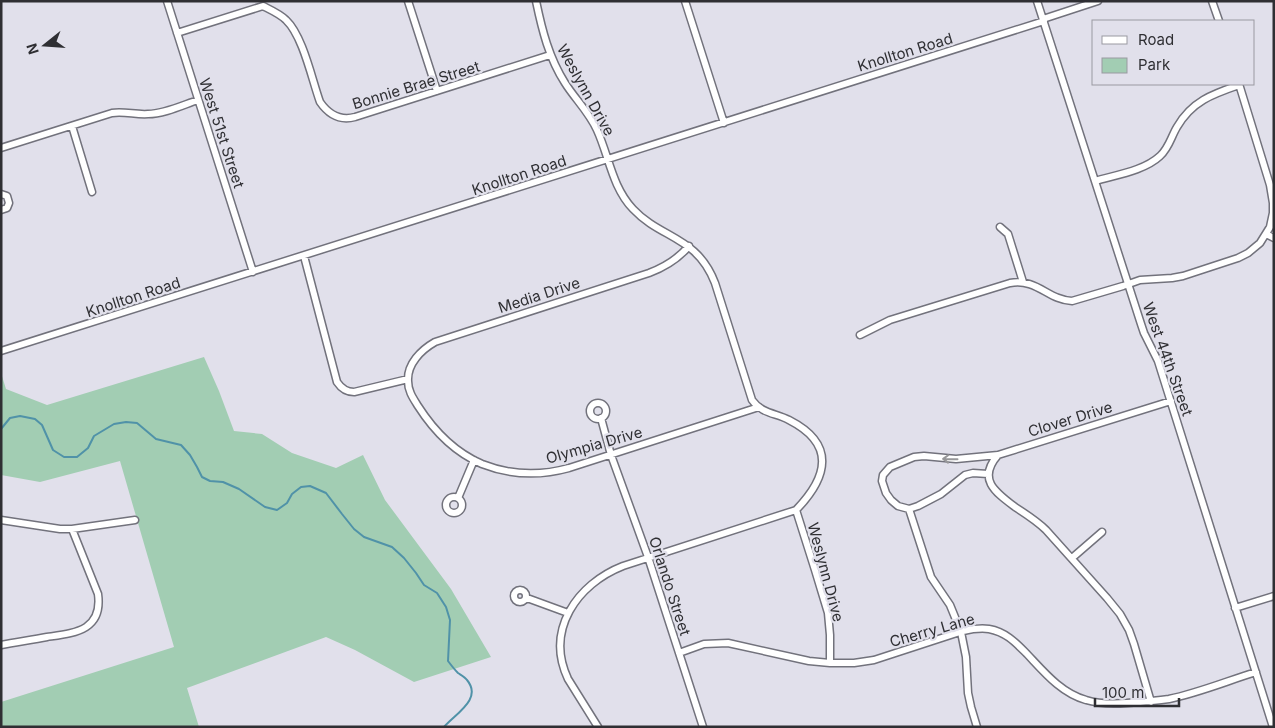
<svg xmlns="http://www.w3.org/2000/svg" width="1275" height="728" viewBox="0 0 1275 728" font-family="Inter,sans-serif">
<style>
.green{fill:#a2cdb3}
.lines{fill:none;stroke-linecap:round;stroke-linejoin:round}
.stream{stroke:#5092a8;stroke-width:2}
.minor-casing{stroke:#72727c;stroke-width:9}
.minor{stroke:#fff;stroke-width:6}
.oneway{stroke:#979799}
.labels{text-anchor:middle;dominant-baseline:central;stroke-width:4.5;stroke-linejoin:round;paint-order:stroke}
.street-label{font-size:15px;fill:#2f2f33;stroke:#e1e0eb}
</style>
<rect width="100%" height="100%" fill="#e1e0eb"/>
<path class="green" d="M 204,357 L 219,391 L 234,431 L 262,434 L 292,453 L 336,468 L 363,455 L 385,500 L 451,589 L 491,657 L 414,682 L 355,650 L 326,637 L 187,688 L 199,727 L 1,727 L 1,702 L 174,647 L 120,461 L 40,482 L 1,475 L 1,373 L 6,389 L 47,405 Z"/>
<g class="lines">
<path class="stream" d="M 1,429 L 10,418 L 20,416 L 35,419 L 42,425 L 53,450 L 64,457 L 77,457 L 88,448 L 94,436 L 114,424 L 126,422 L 137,423 L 156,439 L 181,445 L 190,455 L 197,467 L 202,477 L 210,481 L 223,482 L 239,489 L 265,507 L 277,510 L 287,503 L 292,494 L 301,487 L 310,486 L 326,493 L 342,514 L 354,529 L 364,537 L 392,547 L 404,558 L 416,573 L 424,585 L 437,593 L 446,607 L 450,620 L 448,661 C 451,665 454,669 458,673 C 461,675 465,677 467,680 C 483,699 455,714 444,727"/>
<g class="minor-casing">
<path id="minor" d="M 167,1 L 253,272
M 408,1 L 437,91
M 536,1 C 542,30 549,58 565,83 C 575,99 589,112 597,130 C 609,156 612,187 633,209 C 661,239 697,236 715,283 L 752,400 C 762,414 776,413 789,420 C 836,444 828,477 796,510 L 815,570 L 828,613 L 830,635 L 830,663
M 685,1 L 724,123
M 1037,1 L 1141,324 L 1144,333 L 1158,361 L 1273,727
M 1212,1 L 1219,21
M 1043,19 L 1098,1
M 177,33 L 263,6 C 271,10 280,14 286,20 C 303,36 312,80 320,102 C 329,115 340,121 355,117 L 550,55
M 72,126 L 92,192
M 1,148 L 112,113 C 124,111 136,115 148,114 C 164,114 183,105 198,100
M 1095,181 C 1115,175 1144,171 1160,156 C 1169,148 1171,137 1177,127 C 1192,101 1213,94 1239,85
M 1,194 L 7,196 L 9,203 L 7,208 L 1,210
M 1000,227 L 1008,234 L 1023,282
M 1266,234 L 1274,238
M 689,246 C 678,259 665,267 649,273 L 435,342 C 421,350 407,364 408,381 C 408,391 413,398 418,406 C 434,431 454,452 482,464 C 510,475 540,476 569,468 L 759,407
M 304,256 L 337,382 C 341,388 346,392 354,392 L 408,379
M 860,335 L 890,320 L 1010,283 C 1037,278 1048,300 1072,301 L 1123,286 L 1140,280 L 1172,278 L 1183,276 L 1238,258 L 1248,253 L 1260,243 L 1270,227 L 1273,213 L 1273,203 L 1270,185 L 1239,84
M 1,351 L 1044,21
M590 411a8 8 0 1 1 16 0a8 8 0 1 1-16 0Z
M 601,418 L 611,455 L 648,557 L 703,727
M 988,474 L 973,473 L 965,475 L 941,494 L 918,506 L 909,509 L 898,506 L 891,500 L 886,493 L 882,481 L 883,475 L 890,467 L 914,457 L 924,456 L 956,459 L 998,455
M446 505a8 8 0 1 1 16 0a8 8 0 1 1-16 0Z
M 458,498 L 474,460
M 909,509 L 931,577 L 950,605 L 961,632 L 966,657 L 968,693 L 971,707 L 977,727
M 1,520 L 60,529 L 72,529 L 135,520
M 1072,558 L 1102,532
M514 596a6 6 0 1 1 12 0a6 6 0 1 1-12 0Z
M 527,598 L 568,613
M 1235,608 L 1274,596
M 1,645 C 16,642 32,640 47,637 C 74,633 103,631 98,594 L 72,529
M 679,653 L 704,644 L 728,643 L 809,661 L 830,663 L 854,663 L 874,660 L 963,631 C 972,629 981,628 989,629 C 1006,632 1016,643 1027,654 C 1044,672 1061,693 1086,700 C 1099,704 1113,704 1127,703 C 1141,702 1155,701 1169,699 C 1198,693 1227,681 1256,672
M 1151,702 L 1134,644 L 1129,630 L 1120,614 L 1107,598 L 1046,530 C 1037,521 1026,514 1015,507 C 995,492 977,479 998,455 L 1171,401
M 598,727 L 568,679 C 545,630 577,584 623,566 L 796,510"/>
</g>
<use href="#minor" class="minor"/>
</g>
<defs><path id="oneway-shaft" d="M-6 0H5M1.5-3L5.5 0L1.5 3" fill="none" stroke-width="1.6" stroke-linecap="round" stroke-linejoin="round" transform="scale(1.25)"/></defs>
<use class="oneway" href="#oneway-shaft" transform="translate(950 459) rotate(-179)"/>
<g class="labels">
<g class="street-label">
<text transform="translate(905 52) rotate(-17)">Knollton Road</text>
<text transform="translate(416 85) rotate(-17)">Bonnie Brae Street</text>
<text transform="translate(586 90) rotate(61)">Weslynn Drive</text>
<text transform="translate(222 133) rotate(72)">West 51st Street</text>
<text transform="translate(519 175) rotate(-18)">Knollton Road</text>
<text transform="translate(539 295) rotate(-18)">Media Drive</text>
<text transform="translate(133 297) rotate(-18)">Knollton Road</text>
<text transform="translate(1168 359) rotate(70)">West 44th Street</text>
<text transform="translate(1070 419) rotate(-17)">Clover Drive</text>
<text transform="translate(594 445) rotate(-16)">Olympia Drive</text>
<text transform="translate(826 572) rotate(75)">Weslynn Drive</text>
<text transform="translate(670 586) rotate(72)">Orlando Street</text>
<text transform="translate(932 630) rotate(-16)">Cherry Lane</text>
</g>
</g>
<rect width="1275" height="728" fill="none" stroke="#2f2f33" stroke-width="5"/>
<rect x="1092" y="20" width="162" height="65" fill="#e1e0eb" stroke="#9a99a1"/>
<rect x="1102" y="36" width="25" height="8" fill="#ffffff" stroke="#9a99a1"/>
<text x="1138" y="45" font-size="15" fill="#2f2f33">Road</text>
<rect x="1102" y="58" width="25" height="15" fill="#a2cdb3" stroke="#9a99a1"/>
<text x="1138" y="70" font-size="15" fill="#2f2f33">Park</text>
<g transform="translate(45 45) rotate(253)" stroke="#e1e0eb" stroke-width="4" paint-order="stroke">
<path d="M0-4L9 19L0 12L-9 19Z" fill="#2f2f33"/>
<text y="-8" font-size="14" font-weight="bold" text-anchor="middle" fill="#2f2f33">N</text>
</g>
<path d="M1095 698v8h84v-8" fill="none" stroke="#2f2f33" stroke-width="2.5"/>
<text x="1102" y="698" font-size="15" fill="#2f2f33" stroke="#e1e0eb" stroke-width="4" paint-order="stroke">100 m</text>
</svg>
